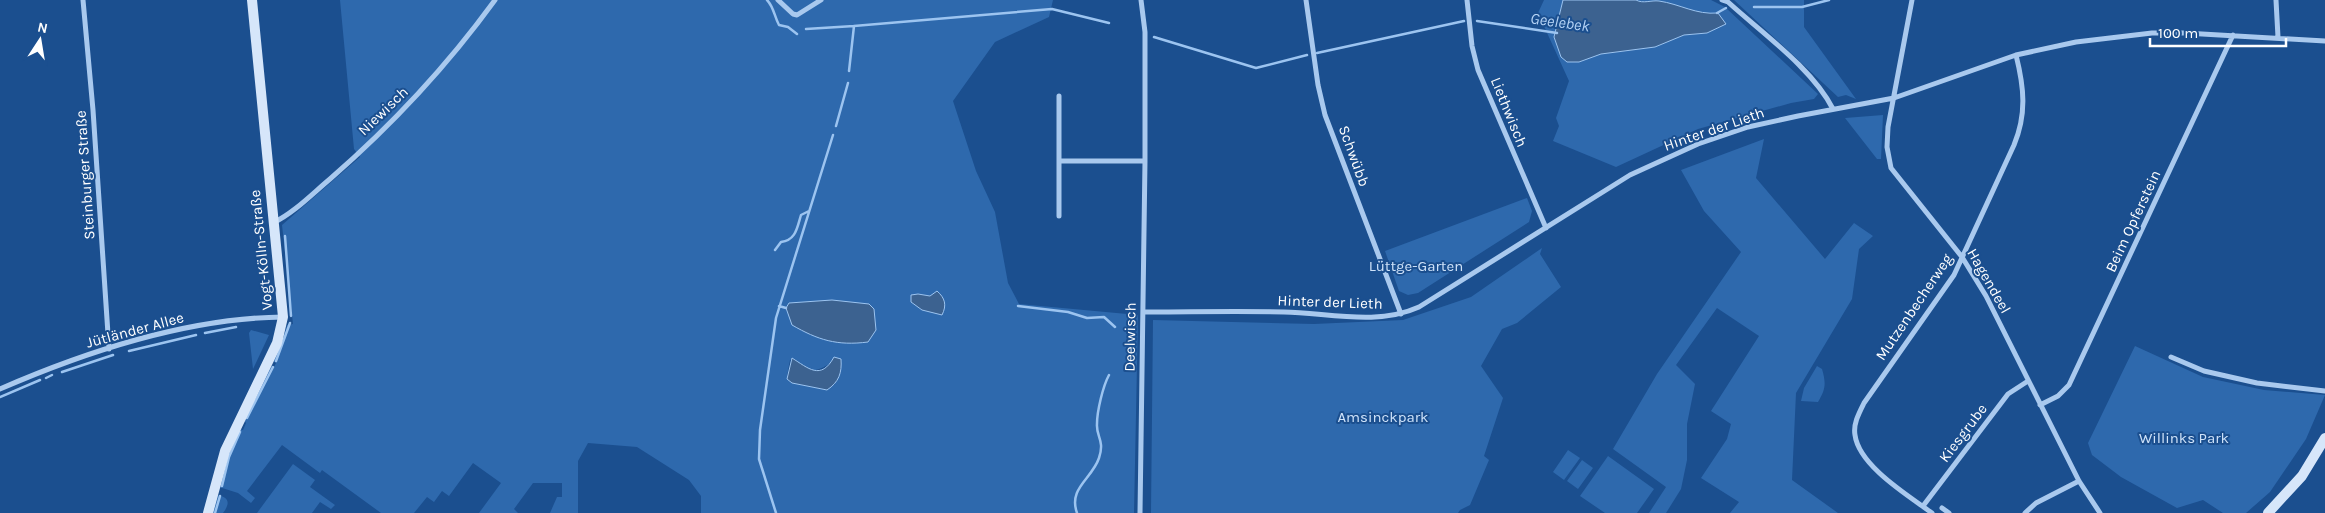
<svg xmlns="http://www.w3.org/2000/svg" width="2325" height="513" viewBox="0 0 2325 513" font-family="Karla,sans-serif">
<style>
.green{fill:#2e69ad;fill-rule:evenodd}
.water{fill:#3c6290;stroke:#9cc4f0}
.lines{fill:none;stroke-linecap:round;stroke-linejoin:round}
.stream{stroke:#9cc4f0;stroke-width:2.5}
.street{stroke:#a9c9ee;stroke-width:5}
.secondary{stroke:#d6e6fa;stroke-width:10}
.labels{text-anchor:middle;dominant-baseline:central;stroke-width:4;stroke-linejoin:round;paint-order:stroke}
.street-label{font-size:15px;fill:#fff;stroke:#1b4f8f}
.park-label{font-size:15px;fill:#cfe3fa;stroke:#1b4f8f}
.water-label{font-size:16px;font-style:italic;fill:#b5d3f5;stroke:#1b4f8f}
</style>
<rect width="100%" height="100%" fill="#1b4f8f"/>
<path class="green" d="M 340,0 L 1053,0 L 1049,17 L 995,42 L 953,101 L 976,171 L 995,212 L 1008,283 L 1019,304 L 1138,315 L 1134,513 L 701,513 L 701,496 L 689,480 L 637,447 L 588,443 L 578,461 L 578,513 L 550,513 L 557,497 L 562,497 L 562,483 L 533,483 L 514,509 L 518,513 L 479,513 L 501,483 L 473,463 L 449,496 L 442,491 L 434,502 L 427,497 L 414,513 L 381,513 L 322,470 L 320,473 L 282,445 L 247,491 L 255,498 L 251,503 L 238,493 L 219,487 L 231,447 L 240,429 L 243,430 L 246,423 L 244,420 L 271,366 L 274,367 L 276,363 L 273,361 L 282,343 L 287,325 L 293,324 L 282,225 L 360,157 L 354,149 ZM 918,294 L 930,296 L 922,310 L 917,304 ZM 795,359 C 813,381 822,365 841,359 L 841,372 L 834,385 C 816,387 804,386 787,376 L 790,360 Z
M 1544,0 L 1563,0 L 1554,37 L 1567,62 L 1579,62 L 1601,54 L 1655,47 L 1684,35 L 1707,33 L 1718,13 C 1688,16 1673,0 1640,2 L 1636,0 L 1711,0 L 1725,7 L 1818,94 L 1814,99 L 1791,103 L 1698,129 L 1616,167 L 1553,141 L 1559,126 L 1556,118 L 1569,81 L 1538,13 Z
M 1734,0 L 1804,0 L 1804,27 L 1856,99 L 1846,95 L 1838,97 Z
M 1883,115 L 1881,159 L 1877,159 L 1845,118 Z
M 1764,139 L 1756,178 L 1825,259 L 1854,223 L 1873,236 L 1859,249 L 1852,299 L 1796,393 L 1792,480 L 1838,513 L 1730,513 L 1739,502 L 1701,478 L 1727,439 L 1731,424 L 1711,411 L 1759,336 L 1717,308 L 1676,365 L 1695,384 L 1687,424 L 1687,460 L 1681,489 L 1666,513 L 1649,513 L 1666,487 L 1613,449 L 1657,374 L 1741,252 L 1704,211 L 1681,170 Z
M 1527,198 L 1532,211 L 1529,222 L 1418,293 L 1408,295 L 1399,291 L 1385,251 Z
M 1542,248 L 1540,254 L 1561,287 L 1517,323 L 1502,329 L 1481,366 L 1503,398 L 1484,456 L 1489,460 L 1470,505 L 1460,510 L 1458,513 L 1151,513 L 1153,320 L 1314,324 L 1403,320 L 1471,297 Z
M 251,330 L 269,335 L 253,369 L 249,333 Z
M 2135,346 L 2203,377 L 2264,390 L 2325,395 L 2306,439 L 2270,492 L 2246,513 L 2223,513 L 2203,500 L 2177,508 L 2121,477 L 2092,455 L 2088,443 Z
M 1817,366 L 1822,369 C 1826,383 1826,389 1818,402 L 1801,401 L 1804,388 Z
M 1568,450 L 1580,458 L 1564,480 L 1553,472 Z
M 1608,456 L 1654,489 L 1637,513 L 1605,513 L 1580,496 Z
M 1582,460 L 1593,468 L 1578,489 L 1567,481 Z
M 293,464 L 315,480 L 310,487 L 335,505 L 331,509 L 320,502 L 312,513 L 257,513 Z
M 217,495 C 230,497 230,504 223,513 L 212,513 Z"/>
<path class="water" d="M 1563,0 L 1636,0 C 1643,4 1651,0 1659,1 C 1680,4 1696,15 1718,13 L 1726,24 L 1707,33 L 1684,35 L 1655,47 L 1601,54 L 1579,62 L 1567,62 L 1561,57 L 1554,37 Z
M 937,291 C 945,298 947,305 942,315 L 922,310 L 911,302 L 911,295 L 918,294 L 930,296 Z
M 832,300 L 869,304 L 874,309 L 876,330 L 868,342 C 837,346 818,340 792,325 L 786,308 L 789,303 Z
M 834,357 L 841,359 C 842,373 839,382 827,390 L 792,383 L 787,379 L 792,358 C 808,368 821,381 834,357 Z"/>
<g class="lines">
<path class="stream" d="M 767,0 C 774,7 774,16 779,25 L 788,27 L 797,34
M 1754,7 L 1802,7 L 1829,0
M 1717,13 L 1726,8
M 1477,21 L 1557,33
M 806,29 L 854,26
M 1154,37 L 1256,68 L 1307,55
M 1317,53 L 1464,21
M 849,71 L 854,26 L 1052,9 L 1109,23
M 836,126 L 848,83
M 285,236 L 291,316
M 775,250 L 781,242 C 796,240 797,228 801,215 L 809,211
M 779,306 L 786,308
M 1018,306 L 1068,312 L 1087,318 L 1104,317 L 1115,327
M 205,333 L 236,327
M 129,351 L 196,335
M 276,361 L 290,323
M 62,372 L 113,355
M 46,378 L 52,375
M 0,397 L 40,380
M 247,418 L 273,367
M 222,486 L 229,457 L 240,432
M 215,513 L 220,496
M 776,513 L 759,459 L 760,430 L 776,318 L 833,135
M 1077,513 C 1068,488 1092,479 1099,458 C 1105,440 1096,437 1097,424 C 1097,411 1103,386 1109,375"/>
<path class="street" d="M 83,0 L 93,110 L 109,349
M 778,0 L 793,14 L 797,15 L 821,0
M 1306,0 L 1318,85 L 1325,115 L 1401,314
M 1467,0 L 1472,46 L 1478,70 L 1546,228
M 1722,0 L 1728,2 C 1762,33 1812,68 1833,109
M 1912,0 L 1888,127 L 1887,147 L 1891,168 L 1962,257 L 1986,296 L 2079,481 L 2100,513
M 2276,0 L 2278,37
M 1059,161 L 1145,161
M 1059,216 L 1059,96
M 273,223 C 295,212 312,194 330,179 C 392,125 447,66 495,0
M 1143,312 C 1190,312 1237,311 1284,312 C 1329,313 1377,326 1419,307 L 1630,175 L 1698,144 L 1748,127 L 1798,116 L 1894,98 L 2016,55 L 2076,42 L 2152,33 L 2185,33 L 2325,41
M 2171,357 L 2204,371 L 2257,383 L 2325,391
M 0,389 C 85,352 189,318 283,317
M 2040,405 L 2058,396 L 2069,385 L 2233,35
M 1923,506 L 2008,394 L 2028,381
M 1942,508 L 1949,513
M 1140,513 L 1145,161 L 1145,32 L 1141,0
M 1932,513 C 1909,496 1859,466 1855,435 C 1853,424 1859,413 1864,403 L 1954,275 L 2014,145 C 2027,114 2024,87 2016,55
M 2025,513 L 2036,503 L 2079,481"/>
<path class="secondary" d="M 208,513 L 225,451 L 277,343 L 283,317 L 252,0
M 2268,513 L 2302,476 L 2325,438"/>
</g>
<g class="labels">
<g class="street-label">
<text transform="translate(383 111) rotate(-44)">Niewisch</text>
<text transform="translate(1509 112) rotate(68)">Liethwisch</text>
<text transform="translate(1714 129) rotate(-19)">Hinter der Lieth</text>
<text transform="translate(1354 156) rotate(70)">Schwübb</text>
<text transform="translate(85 175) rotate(-94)">Steinburger Straße</text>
<text transform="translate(2133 221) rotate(-65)">Beim Opferstein</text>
<text transform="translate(261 250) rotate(-96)">Vogt-Kölln-Straße</text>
<text transform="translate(1989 281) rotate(60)">Hagendeel</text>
<text transform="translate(1330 302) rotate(2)">Hinter der Lieth</text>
<text transform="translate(1914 307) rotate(-56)">Mutzenbecherweg</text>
<text transform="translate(135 330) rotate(-15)">Jütländer Allee</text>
<text transform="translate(1130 337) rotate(-89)">Deelwisch</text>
<text transform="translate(1963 433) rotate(-53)">Kiesgrube</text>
</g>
<g class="park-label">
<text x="1416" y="266">Lüttge-Garten</text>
<text x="1383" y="417">Amsinckpark</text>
<text x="2184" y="438">Willinks Park</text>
</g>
<g class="water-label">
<text transform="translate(1560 22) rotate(8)">Geelebek</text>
</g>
</g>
<g transform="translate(40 40) rotate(12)" stroke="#1b4f8f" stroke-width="4" paint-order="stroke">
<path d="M0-4L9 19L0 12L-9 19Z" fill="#ffffff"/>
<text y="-8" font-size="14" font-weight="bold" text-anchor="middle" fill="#ffffff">N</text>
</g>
<path d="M2150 38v8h136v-8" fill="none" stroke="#ffffff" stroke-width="2.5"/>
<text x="2158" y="38" font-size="15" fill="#ffffff" stroke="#1b4f8f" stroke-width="4" paint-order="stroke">100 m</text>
</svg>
